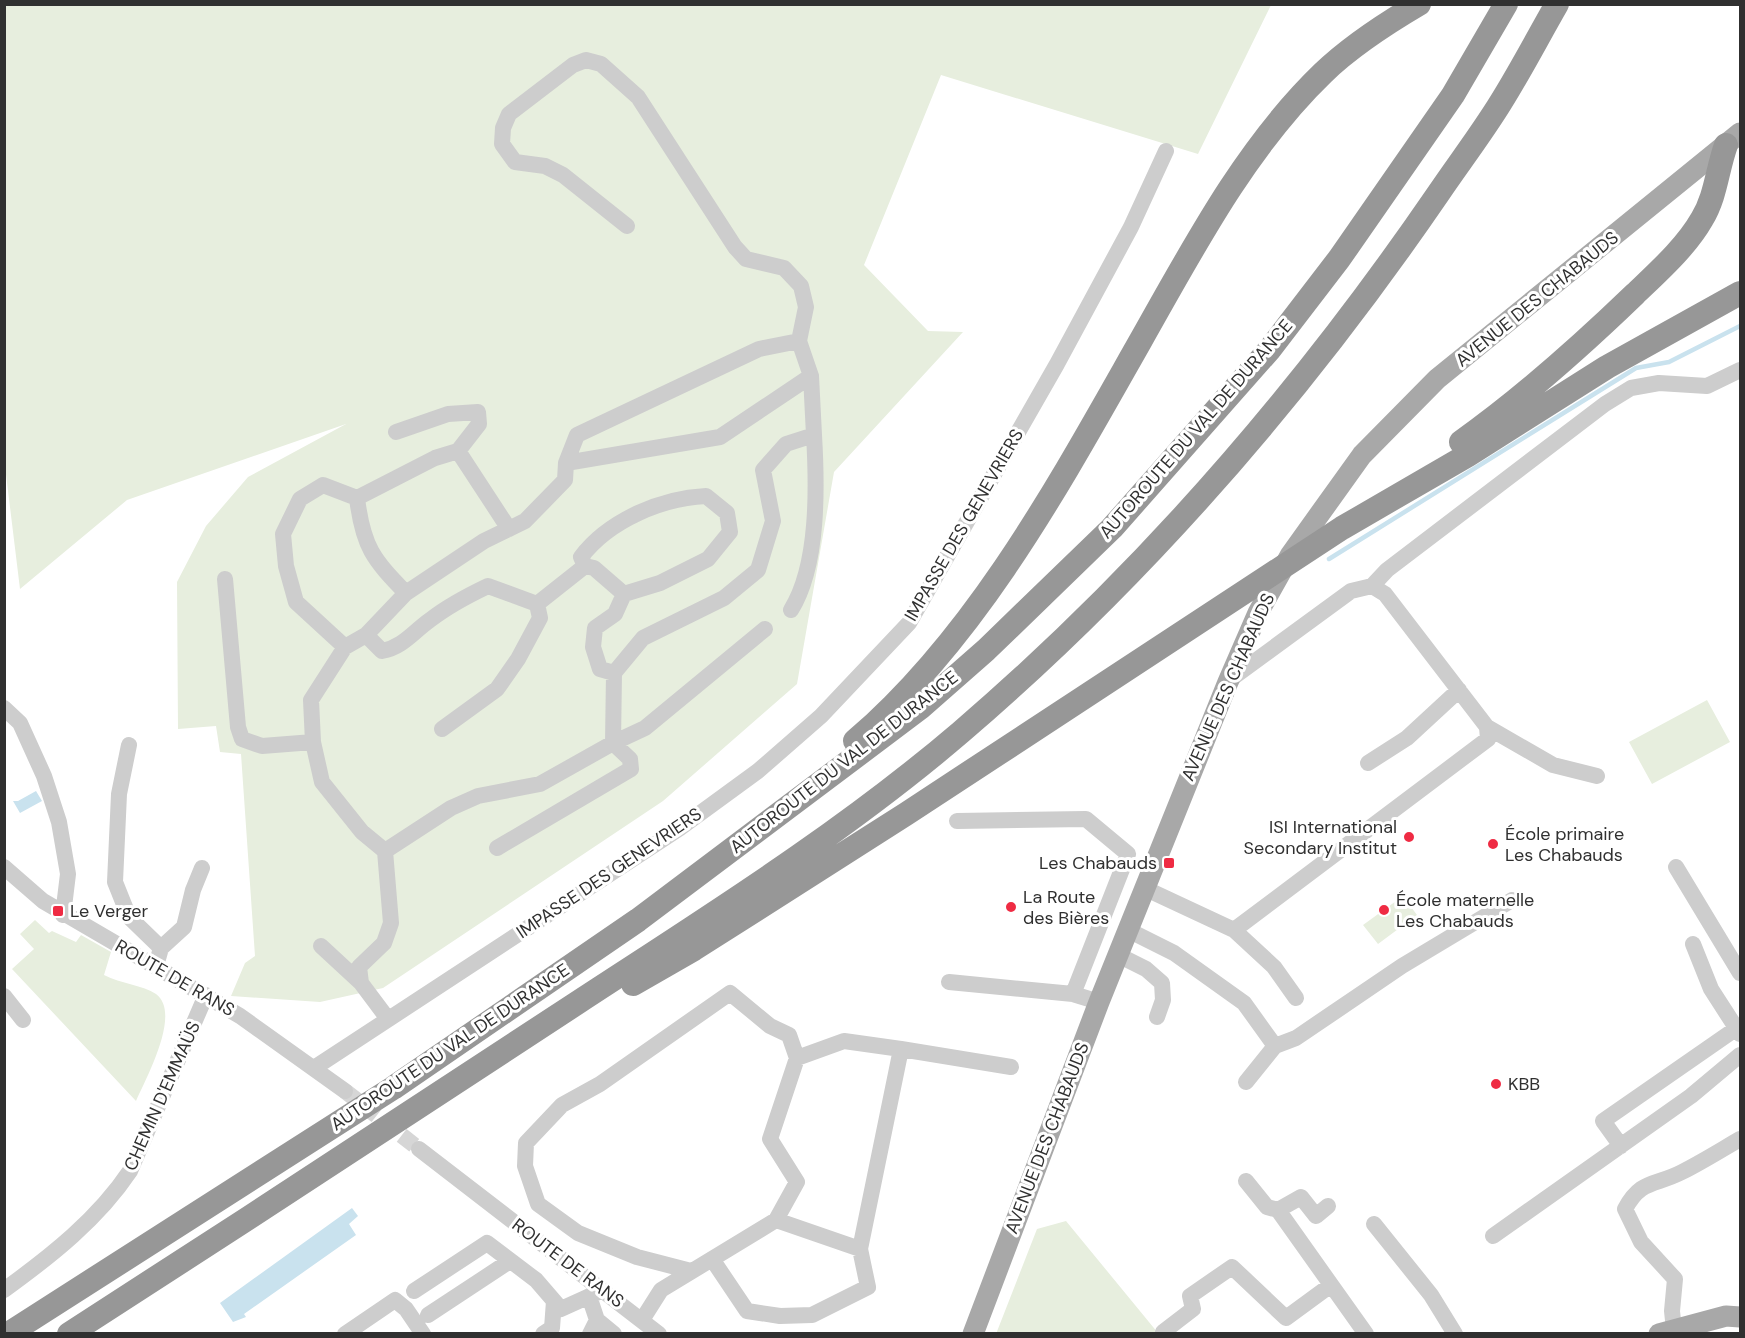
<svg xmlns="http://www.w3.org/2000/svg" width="1745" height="1338" viewBox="0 0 1745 1338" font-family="'DM Sans',sans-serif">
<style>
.green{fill:#e7eede}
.water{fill:#c9e2ee}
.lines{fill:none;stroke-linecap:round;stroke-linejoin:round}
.stream{stroke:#c9e2ee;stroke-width:4.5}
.minor-tunnel{stroke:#d6d6d6;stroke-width:16;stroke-dasharray:16 8;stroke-linecap:butt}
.minor{stroke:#cdcdcd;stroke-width:16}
.major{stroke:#a8a8a8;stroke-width:21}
.highway{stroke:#979797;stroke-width:24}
.poi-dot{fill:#ef2b43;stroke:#fff;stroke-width:2}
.labels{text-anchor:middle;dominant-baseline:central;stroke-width:6;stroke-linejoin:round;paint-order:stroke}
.street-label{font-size:18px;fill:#303030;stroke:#fff}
.poi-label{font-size:18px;fill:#303030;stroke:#fff;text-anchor:start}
</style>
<rect width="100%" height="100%" fill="#fff"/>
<path class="green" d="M 4,5 L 1271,5 L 1198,154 L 941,75 L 864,265 L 928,331 L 963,332 L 834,472 L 797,684 L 663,801 L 383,988 L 320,1002 L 231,996 L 245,963 L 255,956 L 241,754 L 220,752 L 216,726 L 178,729 L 177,582 L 206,526 L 248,477 L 346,424 L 127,500 L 20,589 L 4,458 Z
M 1707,700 L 1730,742 L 1652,784 L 1629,742 Z
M 1403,896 L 1417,915 L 1378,944 L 1363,925 Z
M 35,920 L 49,933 L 52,931 L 76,942 L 81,935 L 111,952 L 104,975 C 121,984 143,985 156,994 C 182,1013 146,1078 136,1101 L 12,969 L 34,949 L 20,934 Z
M 1066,1221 L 1158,1333 L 996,1334 L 1037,1229 Z"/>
<path class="water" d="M 36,791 L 42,801 L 20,813 L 13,801 L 18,801 Z
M 352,1208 L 358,1216 L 349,1224 L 356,1235 L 244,1314 L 246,1317 L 233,1322 L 220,1303 Z"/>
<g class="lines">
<path class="stream" d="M 1329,559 L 1636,368 L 1669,362 L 1740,326"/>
<path class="minor-tunnel" d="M 345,1091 L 419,1149"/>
<path class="minor" d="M 396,432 L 448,414 L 478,412 L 479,424 L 458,451 L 509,529
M 566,463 L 720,437 L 811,376
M 225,579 L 238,727 L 242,739 L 262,746 L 313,742
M 1372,586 L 1387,570 L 1605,404 L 1631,388 L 1659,383 L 1707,386 L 1740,370
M 406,593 C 373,559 363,547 357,498 L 435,458 L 458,451
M 537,604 L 585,566
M 791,610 C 819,565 817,486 814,435
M 366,635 L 382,651 C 403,647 413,632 430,620 C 448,606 467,596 488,586 L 537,604 L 540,618 L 518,659 L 497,689 L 442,729
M 345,647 L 296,602 L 286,566 L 283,534 L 300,499 L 323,485 L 357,498
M 614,673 L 600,669 L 593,647 L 595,628 L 615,614 L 624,594 L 660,583 L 708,559 L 730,532 L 727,513 L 706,496 C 662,498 609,520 581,557 L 585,566 L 594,568 L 624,594
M 4,708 L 20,723 L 44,776 L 59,822 L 68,874 L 63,915
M 1487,727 L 1553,765 L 1597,776
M 129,745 L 119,794 L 115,882 L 129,917 L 161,948 L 156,966
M 1368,763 L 1407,738 L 1459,690
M 957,821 L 1086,819 L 1128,854 L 1073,994
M 497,848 L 631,769 L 630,759 L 613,743 L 645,728 L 765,629
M 385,851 L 362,832 L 322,782 L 313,742 L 311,700 L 345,647 L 366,635 L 406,593 L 484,541 L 525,521 L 565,480 L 566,463 L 577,435 L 759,349 L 799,341
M 4,867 L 43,901 L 240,1016 L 345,1091
M 1676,867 L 1740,973
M 1144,888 L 1234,930 L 1488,739 L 1487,727 L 1385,594 L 1372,586 L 1351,591 L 1228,681
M 1128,930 L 1174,953 L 1244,1003 L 1275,1046 L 1246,1082
M 1234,930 L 1274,967 L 1296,998
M 1693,944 L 1711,989 L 1740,1034
M 321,946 L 361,983 L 388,1019
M 161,948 L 184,927 L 193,890 L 202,868
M 1118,955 L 1146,969 L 1162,983 L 1163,1000 L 1157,1017
M 949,982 L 1073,994 L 1099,1002
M 361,983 L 359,967 L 384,943 L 391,923 L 385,851 L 451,808 L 478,796 L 540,784 L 613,743 L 614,673 L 643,638 L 724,598 L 758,570 L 773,521 L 763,470 L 786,444 L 814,435 L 811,376 L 799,341 L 806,307 L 801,286 L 784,268 L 746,259 L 735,247 L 638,97 L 601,64 L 586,60 L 573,65 L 509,114 L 503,128 L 502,144 L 515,162 L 545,166 L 563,175 L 627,226
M 4,996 L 23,1020
M 1275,1046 L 1296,1038 L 1402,966 L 1512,900
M 314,1068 L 680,828 L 758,771 L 821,716 L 909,623 L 1057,364 L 1131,227 L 1166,151
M 1621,1146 L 1603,1121 L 1737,1028
M 419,1149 L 659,1334
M 1246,1181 L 1267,1207 L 1278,1210 L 1366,1334
M 1278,1210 L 1301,1197 L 1316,1216 L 1328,1206
M 776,1220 L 797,1182 L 770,1139 L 797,1058 L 844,1041 L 901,1049
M 1374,1224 L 1431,1295 L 1455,1334
M 1493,1236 L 1691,1096 L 1740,1055
M 712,1259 L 747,1311 L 780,1316 L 812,1315 L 868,1287 L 860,1249
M 691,1271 L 637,1257 L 578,1233 L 538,1204 L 525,1166 L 526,1143 L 562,1105 L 600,1084 L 730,993 L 770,1026 L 789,1035 L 797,1058
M 4,1290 C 51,1256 98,1219 130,1171 L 206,995
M 414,1291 L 487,1243 L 536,1280 L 561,1309 L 603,1290
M 589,1296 L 597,1320 L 590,1334
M 428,1315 L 510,1261
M 597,1320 L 614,1334
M 642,1320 L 661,1290 L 776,1220 L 860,1249 L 901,1049 L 1011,1067
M 1674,1330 L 1672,1311 L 1675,1279 L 1641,1242 L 1625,1209 C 1641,1179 1655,1186 1682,1172 C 1702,1162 1721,1150 1740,1139
M 1163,1332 L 1193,1309 L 1190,1296 L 1232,1267 L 1286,1318 L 1331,1285
M 345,1334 L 395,1300 L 406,1309 L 423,1334
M 543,1334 L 552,1328 L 554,1301"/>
<path class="major" d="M 973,1334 L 1099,1002 L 1228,682 L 1258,613 L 1291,554 L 1362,455 L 1437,379 L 1740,133
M 1659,1334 L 1726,1316 L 1740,1317"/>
<path class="highway" d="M 1461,442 C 1523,398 1580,347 1635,294 C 1659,271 1686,247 1702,219 C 1716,196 1717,170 1726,145
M 855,741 C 978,636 1062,479 1141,340 C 1193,248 1246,147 1323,73 C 1351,46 1385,24 1419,4
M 633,984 L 694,949 L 906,814 L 1342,528 L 1468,455 L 1607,367 L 1740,293
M 8,1334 L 393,1088 L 638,920 L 920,708 L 986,650 L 1112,528 L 1270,349 L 1339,259 L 1453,95 L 1506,4
M 69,1334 C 240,1224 410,1113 580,1001 C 710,916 843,833 961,732 C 1143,576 1303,391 1438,194 C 1459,163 1482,133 1501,102 C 1521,70 1538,37 1557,4"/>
</g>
<g class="poi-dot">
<circle cx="1409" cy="837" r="6"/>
<circle cx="1493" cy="844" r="6"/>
<rect x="1163" y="857" width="12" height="12" rx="3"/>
<circle cx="1011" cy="907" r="6"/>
<circle cx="1384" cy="910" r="6"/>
<rect x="52" y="905" width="12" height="12" rx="3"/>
<circle cx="1496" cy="1084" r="6"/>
</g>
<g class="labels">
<g class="street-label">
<text transform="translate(1537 299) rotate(-39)">AVENUE DES CHABAUDS</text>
<text transform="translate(1196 429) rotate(-49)">AUTOROUTE DU VAL DE DURANCE</text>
<text transform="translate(964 525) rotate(-60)">IMPASSE DES GENEVRIERS</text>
<text transform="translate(1228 687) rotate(-66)">AVENUE DES CHABAUDS</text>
<text transform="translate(844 762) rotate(-38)">AUTOROUTE DU VAL DE DURANCE</text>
<text transform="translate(609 873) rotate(-34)">IMPASSE DES GENEVRIERS</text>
<text transform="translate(175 978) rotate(30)">ROUTE DE RANS</text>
<text transform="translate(450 1047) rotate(-34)">AUTOROUTE DU VAL DE DURANCE</text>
<text transform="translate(162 1096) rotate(-66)">CHEMIN D'EMMAÜS</text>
<text transform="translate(1047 1138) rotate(-69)">AVENUE DES CHABAUDS</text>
<text transform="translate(568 1263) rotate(37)">ROUTE DE RANS</text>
</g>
<g class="poi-label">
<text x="1397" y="827" text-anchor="end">ISI International<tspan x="1397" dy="21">Secondary Institut</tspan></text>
<text x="1505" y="834">École primaire<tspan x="1505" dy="21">Les Chabauds</tspan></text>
<text x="1157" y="863" text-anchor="end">Les Chabauds</text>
<text x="1023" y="897">La Route<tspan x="1023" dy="21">des Bières</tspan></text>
<text x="1396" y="900">École maternelle<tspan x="1396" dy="21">Les Chabauds</tspan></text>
<text x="70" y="911">Le Verger</text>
<text x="1508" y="1084">KBB</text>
</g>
</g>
<rect width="1745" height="1338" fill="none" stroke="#303030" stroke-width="12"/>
</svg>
